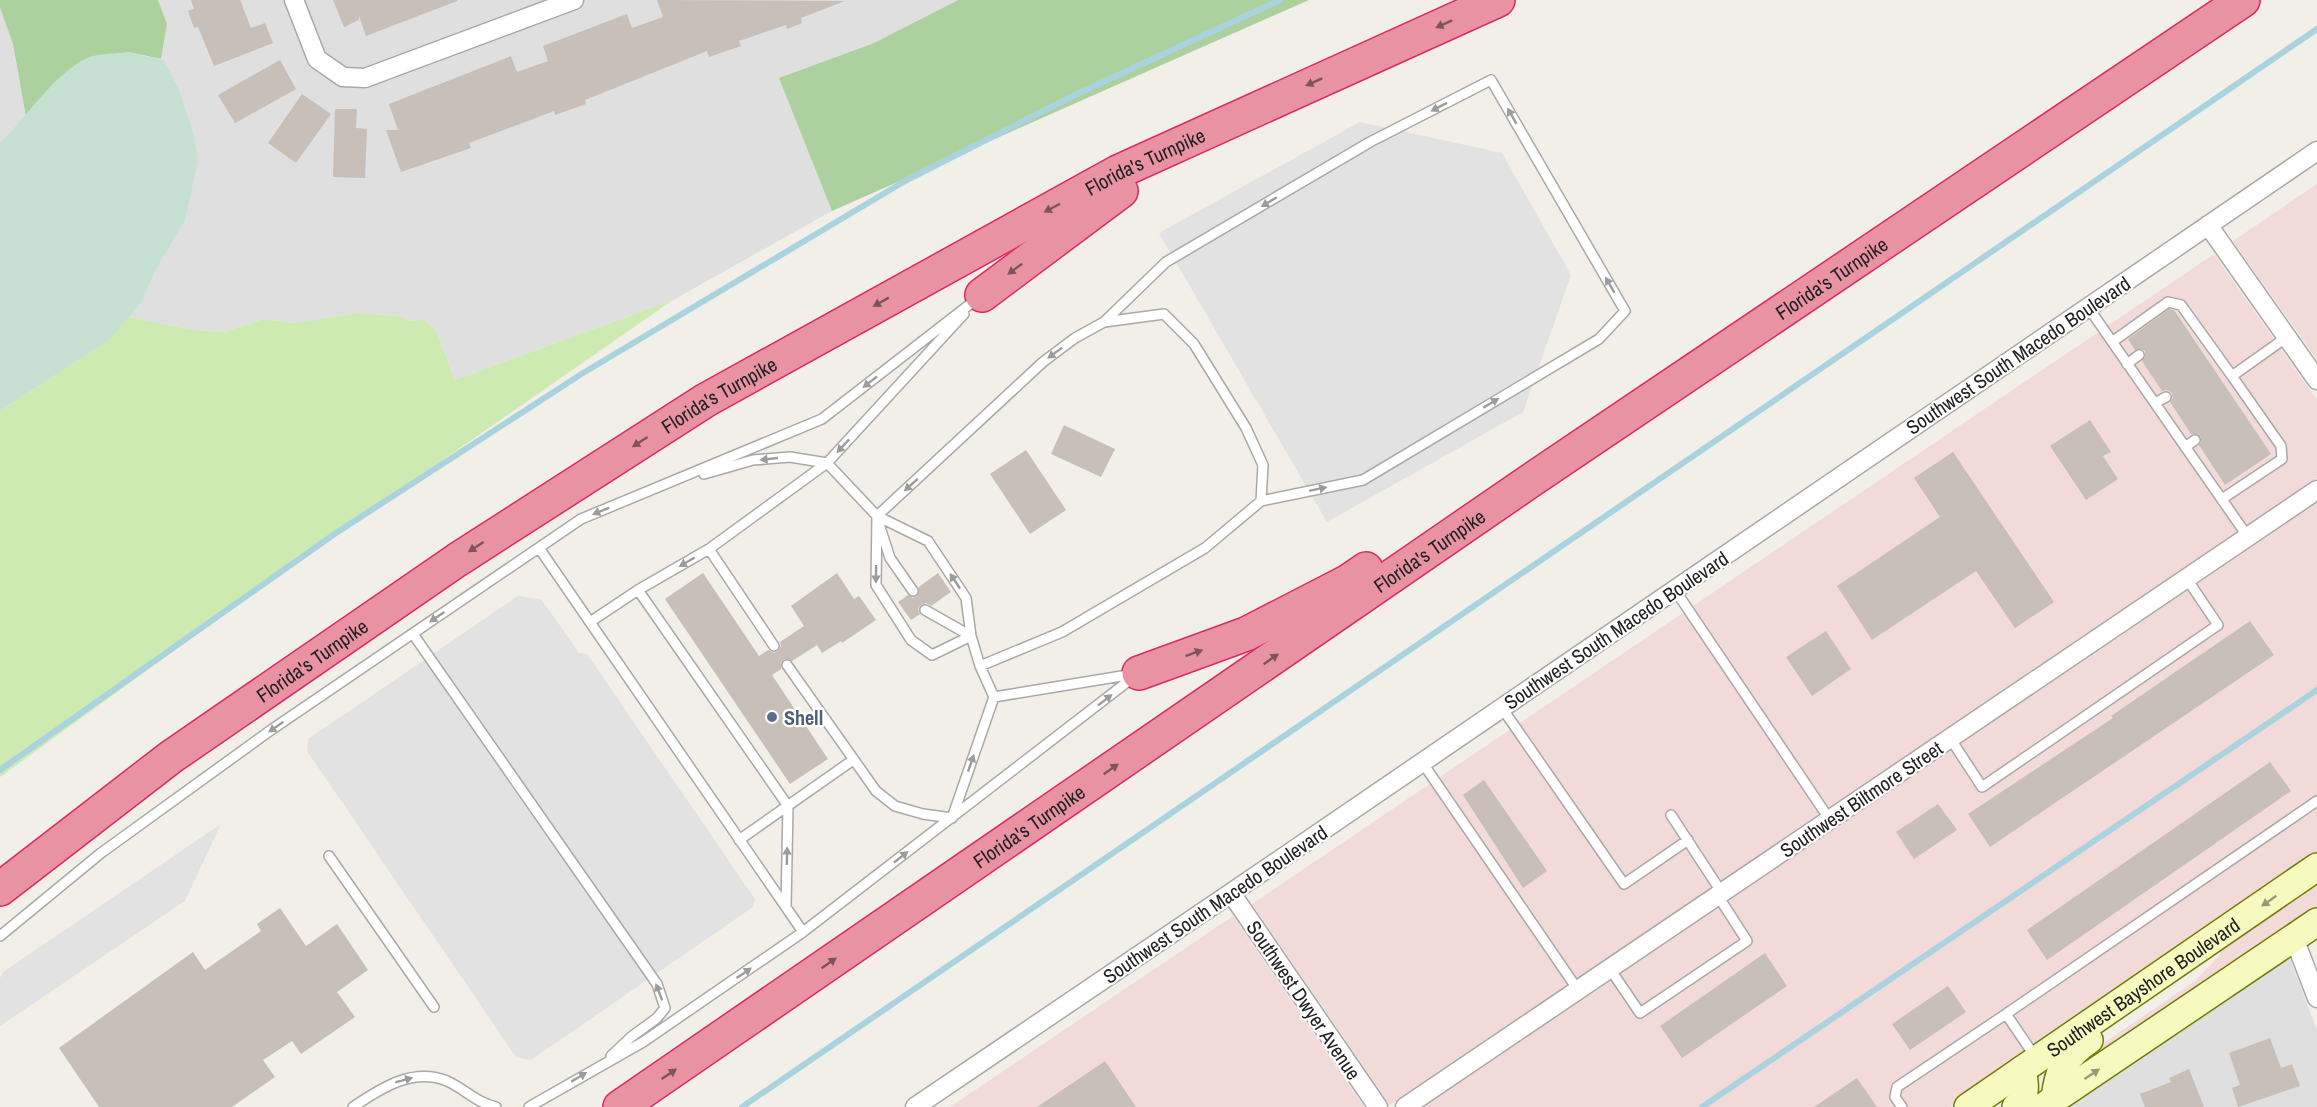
<svg xmlns="http://www.w3.org/2000/svg" width="2317" height="1107" viewBox="0 0 2317 1107" font-family="'Archivo Narrow',sans-serif">
<style>
.residential{fill:#e0dfdf}
.commercial{fill:#f2dad9}
.grass{fill:#cdebb0}
.forest{fill:#add19e}
.wetland{fill:#c6e0d4}
.parking{fill:#e2e2e2}
.lines{fill:none;stroke-linecap:round;stroke-linejoin:round}
.stream{stroke:#aad3df;stroke-width:6}
.building{fill:#c7bfb8}
.service-casing{stroke:#a9a9a9;stroke-width:12}
.minor-casing{stroke:#a9a9a9;stroke-width:21}
.secondary-casing{stroke:#707d05;stroke-width:30}
.motorway-casing{stroke:#dc2a67;stroke-width:36}
.service{stroke:#fff;stroke-width:9}
.minor{stroke:#fff;stroke-width:18}
.secondary{stroke:#f7fabf;stroke-width:27}
.motorway{stroke:#e892a2;stroke-width:33}
.oneway{fill:#7b545c}
.oneway2{fill:#9c9c9c}
.oneway3{fill:#979978}
.service-dot{fill:#5c6f8a;stroke:#fff;stroke-width:2}
.labels{text-anchor:middle;dominant-baseline:central;stroke-width:4.5;stroke-linejoin:round;paint-order:stroke}
.street-label{font-size:20px;fill:#222;stroke:#fff}
.service-label{font-size:20px;font-weight:bold;fill:#4e5e75;stroke:#fff;text-anchor:start}
</style>
<rect width="100%" height="100%" fill="#f2efe9"/>
<path class="residential" d="M 158,0 L 958,0 L 874,43 L 780,78 L 832,211 L 673,300 L 455,380 L 436,330 L 424,319 L 412,321 L 398,316 L 359,313 L 294,323 L 264,319 L 224,332 L 195,330 L 128,317 L 141,302 L 156,269 L 194,134 L 179,89 L 164,60 L 161,59 L 167,24 Z
M 0,8 L 13,44 L 26,117 L 0,142 Z
M 2288,954 L 2317,1030 L 2317,1107 L 2071,1107 L 2069,1102 Z"/>
<path class="commercial" d="M 2317,184 L 2317,360 L 2233,241 Z
M 2214,254 L 2317,400 L 2317,478 L 1390,1105 L 1252,904 Z
M 2317,503 L 2317,855 L 2211,928 L 2206,927 L 2204,933 L 1950,1107 L 1423,1107 Z
M 2317,880 L 2317,907 L 2069,1077 L 2086,1055 L 2195,981 L 2219,956 L 2223,944 Z
M 1233,916 L 1364,1107 L 950,1107 Z"/>
<path class="grass" d="M 673,300 L 302,558 L 0,777 L 0,411 L 109,340 L 128,317 L 195,330 L 224,332 L 264,319 L 294,323 L 359,313 L 398,316 L 412,321 L 424,319 L 436,330 L 455,380 Z"/>
<path class="forest" d="M 0,0 L 158,0 L 167,24 L 161,59 L 128,52 L 41,99 L 26,117 L 13,44 L 0,8 Z
M 958,0 L 1309,0 L 832,211 L 779,78 L 874,43 Z"/>
<path class="wetland" d="M 128,52 L 164,60 L 179,89 L 194,134 L 198,161 L 185,220 L 156,269 L 141,303 L 109,340 L 0,411 L 0,142 C 29,116 51,76 87,58 C 98,53 116,54 128,52 Z"/>
<path class="parking" d="M 1360,122 L 1502,153 L 1571,275 L 1523,412 L 1327,522 L 1159,233 Z
M 518,596 L 542,600 L 579,653 L 587,654 L 755,899 L 753,907 L 531,1060 L 516,1057 L 307,751 L 308,739 Z
M 221,824 L 185,901 L 0,1026 L 0,978 L 3,972 Z"/>
<g class="lines">
<path class="stream" d="M 0,770 L 336,533 L 583,373 L 905,181 L 1077,94 L 1280,0
M 742,1107 L 2317,29
M 1702,1107 L 2317,690"/>
</g>
<path class="building" d="M 191,0 L 240,0 L 251,28 L 265,23 L 273,43 L 214,66 L 198,27 L 194,28 L 188,11 L 194,9 Z
M 333,0 L 457,0 L 457,1 L 366,36 L 359,16 L 359,20 L 344,27 Z
M 657,0 L 845,1 L 801,18 L 802,23 L 787,29 L 786,25 L 739,41 L 741,46 L 709,57 L 707,51 L 585,100 L 586,104 L 555,115 L 554,111 L 504,130 L 469,143 L 471,148 L 401,172 L 386,130 L 398,130 L 389,104 L 511,56 L 517,72 L 548,61 L 543,46 L 627,14 L 632,28 L 663,17 Z
M 280,60 L 296,89 L 235,123 L 218,95 Z
M 302,94 L 331,114 L 296,163 L 268,143 Z
M 335,109 L 357,109 L 356,128 L 367,129 L 365,178 L 333,177 Z
M 2169,309 L 2174,310 L 2271,454 L 2225,485 L 2199,445 L 2201,442 L 2201,437 L 2197,434 L 2191,434 L 2170,402 L 2173,398 L 2172,393 L 2167,390 L 2162,391 L 2142,361 L 2145,357 L 2145,351 L 2141,349 L 2135,350 L 2128,339 Z
M 2090,420 L 2111,452 L 2103,456 L 2118,479 L 2086,500 L 2050,446 Z
M 1064,425 L 1115,449 L 1101,477 L 1051,454 Z
M 1026,450 L 1066,510 L 1030,534 L 990,474 Z
M 1953,452 L 2054,602 L 2015,628 L 1976,571 L 1872,640 L 1837,586 L 1940,517 L 1914,478 Z
M 703,573 L 759,656 L 768,650 L 774,653 L 778,651 L 781,646 L 780,642 L 804,626 L 791,606 L 837,573 L 854,599 L 859,596 L 876,620 L 842,643 L 841,641 L 822,653 L 817,645 L 792,661 L 789,659 L 784,659 L 781,663 L 781,669 L 772,675 L 828,759 L 790,784 L 665,599 Z
M 938,573 L 951,592 L 931,606 L 926,603 L 921,605 L 918,609 L 920,614 L 911,620 L 898,602 L 908,595 L 913,598 L 917,596 L 919,587 Z
M 2250,621 L 2274,655 L 1990,847 L 1968,814 L 2113,718 L 2111,716 Z
M 1826,631 L 1851,669 L 1812,696 L 1786,657 Z
M 2270,762 L 2291,791 L 2047,960 L 2027,930 Z
M 1484,780 L 1547,871 L 1523,888 L 1463,795 Z
M 1938,804 L 1957,830 L 1914,859 L 1896,832 Z
M 280,908 L 306,946 L 337,924 L 368,970 L 337,992 L 355,1017 L 301,1054 L 292,1041 L 263,1060 L 275,1077 L 232,1107 L 99,1107 L 59,1048 L 193,952 L 205,970 L 261,931 L 257,924 Z
M 1765,953 L 1787,986 L 1682,1058 L 1660,1026 Z
M 1948,986 L 1966,1012 L 1910,1050 L 1892,1024 Z
M 2270,1038 L 2281,1068 L 2292,1064 L 2300,1086 L 2238,1107 L 2232,1088 L 2240,1085 L 2229,1053 Z
M 1105,1061 L 1136,1107 L 1037,1107 Z
M 2189,1069 L 2204,1107 L 2145,1107 L 2140,1094 L 2171,1082 L 2169,1078 Z
M 1857,1078 L 1877,1107 L 1814,1107 Z"/>
<g class="lines">
<g class="service-casing">
<path id="service" d="M 2088,307 L 2248,537
M 2112,342 L 2168,302 L 2181,305 L 2232,376
M 2127,364 L 2139,355
M 2155,403 L 2166,397
M 2185,447 L 2195,440
M 704,474 L 753,460 L 790,457 L 827,463 L 877,516 L 928,541 L 966,598 L 971,636 L 980,666 L 994,697 L 952,818 L 923,814 L 895,806 L 876,791 L 787,665
M 2222,499 L 2282,459 L 2281,446 L 2232,376 L 2287,337
M 879,524 L 890,558 L 913,591
M 539,548 L 803,932
M 709,549 L 774,646
M 638,590 L 788,806 L 786,907
M 1675,590 L 1830,820
M 925,610 L 971,636
M 590,622 L 638,590 L 709,549 L 827,463 L 964,314
M 413,634 L 657,984 L 665,1008 L 657,1018 L 631,1037 L 611,1056
M 971,636 L 932,655 L 911,640 L 876,585 L 877,516 L 1043,362 L 1075,338 L 1104,322 L 1166,262 L 1370,142 L 1491,80 L 1625,311 L 1599,339 L 1363,480 L 1261,501
M 980,666 L 1062,632 L 1142,585 L 1205,548 L 1261,501 L 1263,465 L 1246,428 L 1194,344 L 1164,314 L 1104,322
M 994,697 L 1134,674
M 1502,708 L 1624,884 L 1688,840
M 1950,738 L 1982,787 L 2218,625 L 2187,579
M 1422,762 L 1578,990
M 1671,815 L 1722,893
M 739,840 L 853,760
M 329,856 L 434,1007
M 0,936 L 101,853 L 271,730 L 581,519 L 822,419 L 978,298
M 1610,969 L 1640,1013 L 1747,941 L 1718,896
M 2036,1058 L 2006,1014 L 2317,801
M 353,1107 C 381,1088 413,1067 447,1081 C 465,1089 475,1102 496,1107
M 529,1107 L 643,1042 L 803,932 L 1135,676
M 1902,1107 L 1895,1097 L 1897,1087 L 2006,1014"/>
</g>
<g class="minor-casing">
<path id="minor" d="M 294,0 L 317,59 L 343,77 L 365,78 L 574,0
M 2208,225 L 2317,380
M 1231,893 L 1378,1107
M 2294,938 L 2317,998
M 915,1107 L 1231,893 L 2317,151
M 1405,1107 L 2317,490"/>
</g>
<g class="secondary-casing">
<g id="secondary">
<path d="M 2055,1099 C 2058,1070 2065,1056 2089,1040"/>
<path id="s1" d="M 1968,1107 L 2317,867"/>
<path d="M 2016,1107 C 2027,1097 2025,1083 2022,1070"/>
<path d="M 2043,1107 L 2317,922"/>
</g>
</g>
<g class="motorway-casing">
<g id="motorway">
<path d="M 982,295 L 1121,191"/>
<path d="M 1139,673 L 1246,634 L 1347,582 L 1366,569"/>
<path id="s2" d="M 0,889 L 171,757 L 457,560 L 706,400 L 1118,172 L 1498,0"/>
<path id="s3" d="M 620,1107 L 1527,483 L 2243,0"/>
</g>
</g>
<use href="#service" class="service"/>
<use href="#minor" class="minor"/>
<use href="#secondary" class="secondary"/>
<use href="#motorway" class="motorway"/>
</g>
<defs><path id="oneway-solid" d="M-6-.8H1V-3.2L6.5 0L1 3.2V.8H-6Z" transform="scale(1.5)"/></defs>
<g class="oneway">
<use href="#oneway-solid" transform="translate(1444 24) rotate(156)"/>
<use href="#oneway-solid" transform="translate(1314 82) rotate(156)"/>
<use href="#oneway-solid" transform="translate(1052 208) rotate(152)"/>
<use href="#oneway-solid" transform="translate(1015 269) rotate(143)"/>
<use href="#oneway-solid" transform="translate(881 302) rotate(151)"/>
<use href="#oneway-solid" transform="translate(640 442) rotate(147)"/>
<use href="#oneway-solid" transform="translate(476 547) rotate(147)"/>
<use href="#oneway-solid" transform="translate(1194 653) rotate(-20)"/>
<use href="#oneway-solid" transform="translate(1271 659) rotate(-35)"/>
<use href="#oneway-solid" transform="translate(1111 769) rotate(-35)"/>
<use href="#oneway-solid" transform="translate(829 963) rotate(-35)"/>
<use href="#oneway-solid" transform="translate(669 1074) rotate(-34)"/>
</g>
<g class="oneway2">
<use href="#oneway-solid" transform="translate(1439 107) rotate(153)"/>
<use href="#oneway-solid" transform="translate(1512 116) rotate(-120)"/>
<use href="#oneway-solid" transform="translate(1269 202) rotate(149)"/>
<use href="#oneway-solid" transform="translate(1610 285) rotate(-120)"/>
<use href="#oneway-solid" transform="translate(1055 353) rotate(143)"/>
<use href="#oneway-solid" transform="translate(870 382) rotate(142)"/>
<use href="#oneway-solid" transform="translate(1491 403) rotate(-31)"/>
<use href="#oneway-solid" transform="translate(843 446) rotate(133)"/>
<use href="#oneway-solid" transform="translate(769 459) rotate(174)"/>
<use href="#oneway-solid" transform="translate(911 485) rotate(138)"/>
<use href="#oneway-solid" transform="translate(1318 489) rotate(-12)"/>
<use href="#oneway-solid" transform="translate(601 511) rotate(158)"/>
<use href="#oneway-solid" transform="translate(687 562) rotate(150)"/>
<use href="#oneway-solid" transform="translate(876 574) rotate(91)"/>
<use href="#oneway-solid" transform="translate(955 581) rotate(-124)"/>
<use href="#oneway-solid" transform="translate(437 617) rotate(146)"/>
<use href="#oneway-solid" transform="translate(1105 700) rotate(-38)"/>
<use href="#oneway-solid" transform="translate(276 727) rotate(145)"/>
<use href="#oneway-solid" transform="translate(971 763) rotate(-71)"/>
<use href="#oneway-solid" transform="translate(787 856) rotate(-89)"/>
<use href="#oneway-solid" transform="translate(901 857) rotate(-38)"/>
<use href="#oneway-solid" transform="translate(744 973) rotate(-34)"/>
<use href="#oneway-solid" transform="translate(659 992) rotate(-111)"/>
<use href="#oneway-solid" transform="translate(579 1077) rotate(-31)"/>
<use href="#oneway-solid" transform="translate(404 1080) rotate(-15)"/>
</g>
<g class="oneway3">
<use href="#oneway-solid" transform="translate(2269 901) rotate(145)"/>
<use href="#oneway-solid" transform="translate(2092 1074) rotate(-34)"/>
</g>
<circle class="service-dot" cx="772" cy="717" r="6"/>
<g class="labels">
<g class="street-label">
<text stroke="none"><textPath href="#s2" startOffset="1359">Florida's Turnpike</textPath></text>
<text stroke="none"><textPath href="#s3" startOffset="1468">Florida's Turnpike</textPath></text>
<text transform="translate(2018 355) rotate(-34)">Southwest South Macedo Boulevard</text>
<text stroke="none"><textPath href="#s2" startOffset="873">Florida's Turnpike</textPath></text>
<text stroke="none"><textPath href="#s3" startOffset="982">Florida's Turnpike</textPath></text>
<text transform="translate(1616 630) rotate(-34)">Southwest South Macedo Boulevard</text>
<text stroke="none"><textPath href="#s2" startOffset="387">Florida's Turnpike</textPath></text>
<text transform="translate(1861 799) rotate(-34)">Southwest Biltmore Street</text>
<text stroke="none"><textPath href="#s3" startOffset="496">Florida's Turnpike</textPath></text>
<text transform="translate(1215 904) rotate(-34)">Southwest South Macedo Boulevard</text>
<text stroke="none"><textPath href="#s1" startOffset="212">Southwest Bayshore Boulevard</textPath></text>
<text transform="translate(1304 1000) rotate(56)">Southwest Dwyer Avenue</text>
</g>
<g class="service-label">
<text x="784" y="717">Shell</text>
</g>
</g>
</svg>
